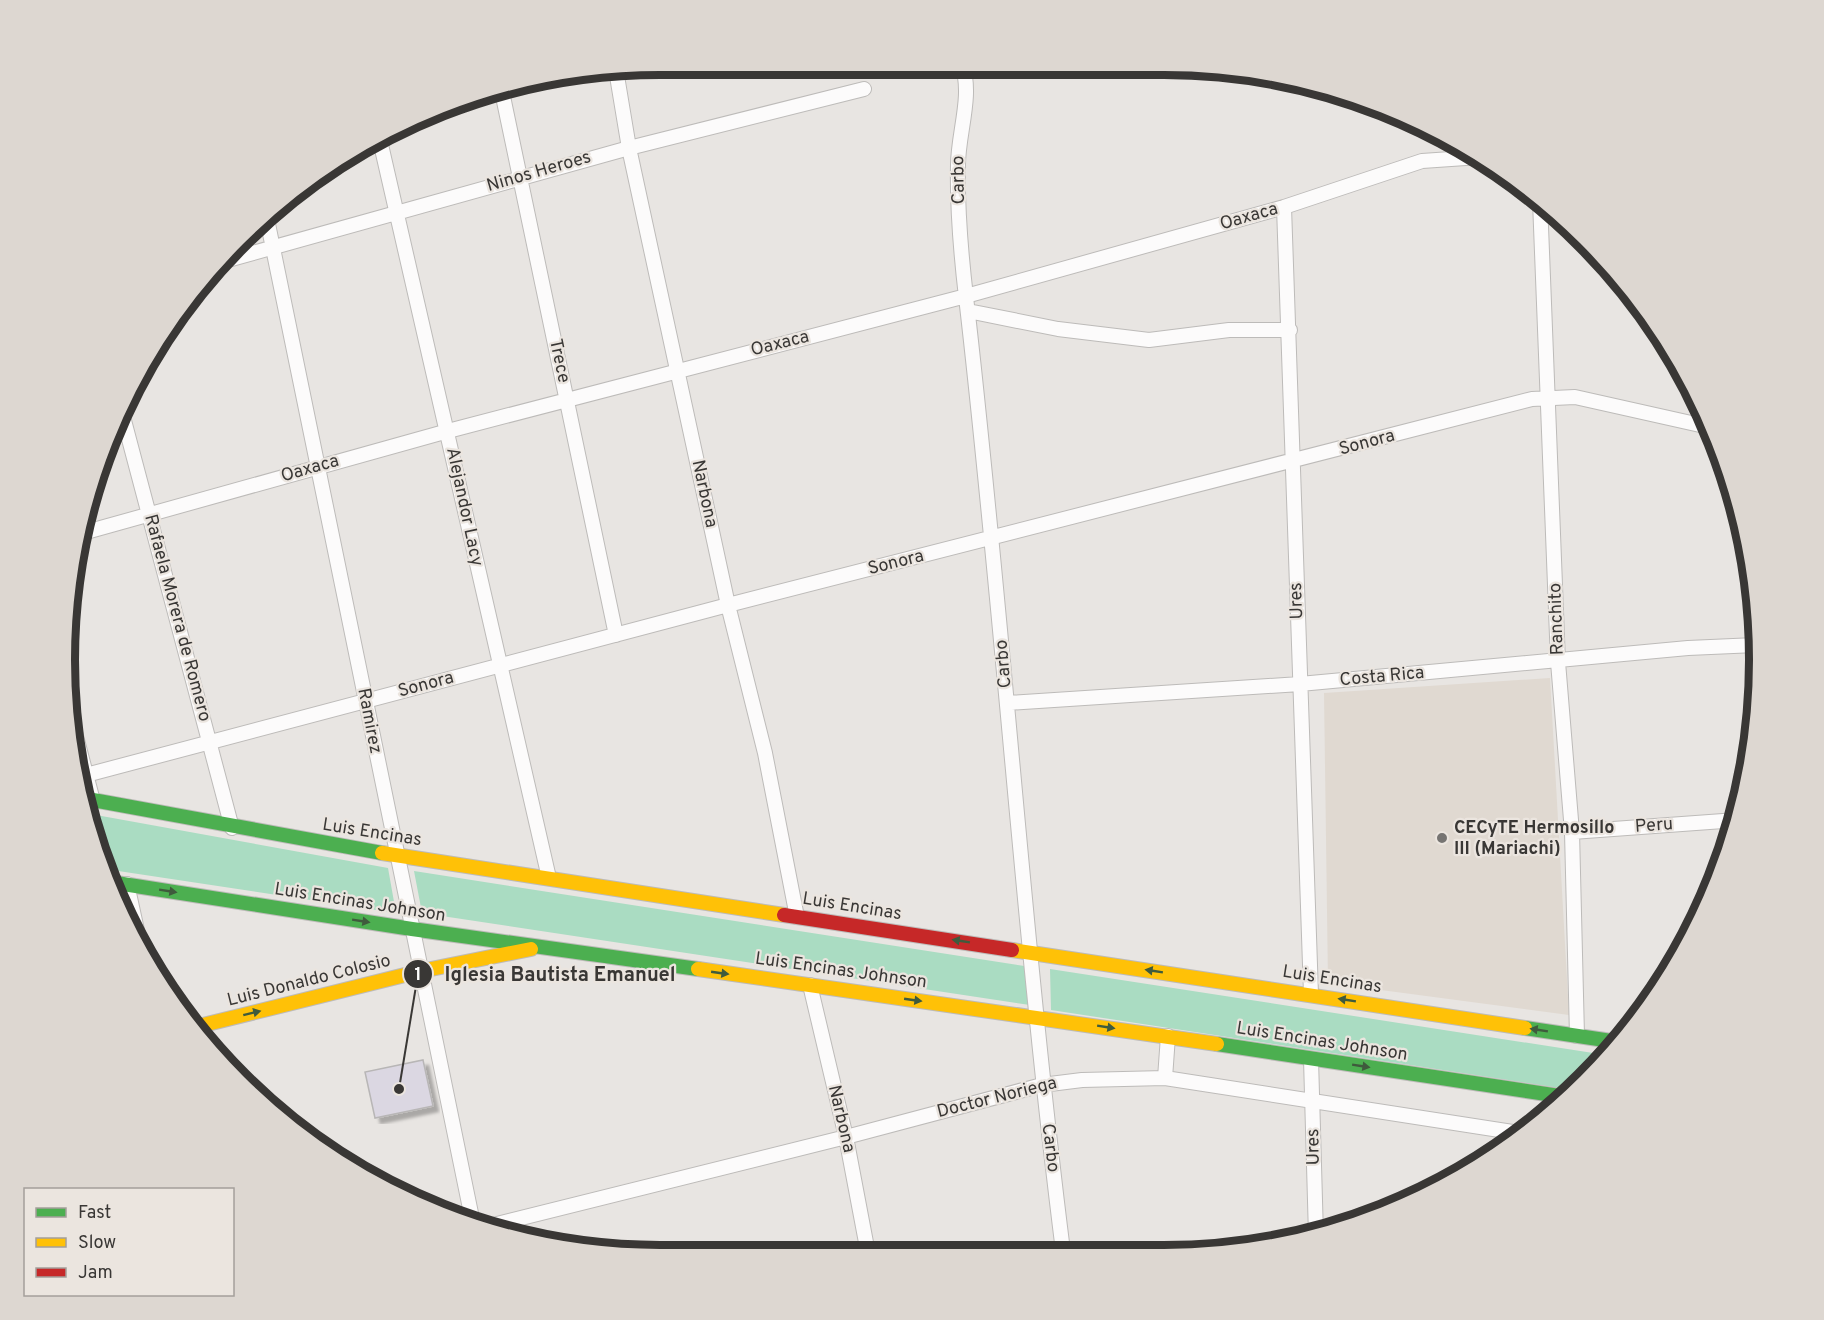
<svg xmlns="http://www.w3.org/2000/svg" width="1824" height="1320" viewBox="0 0 1824 1320" font-family="Overpass,sans-serif">
<style>
.built{fill:#e0d9d1}
.green{fill:#aadcc2}
.building{fill:#dbd7e2;stroke:#b8b6b6;stroke-width:1.5;filter:url(#shadow)}
.lines{fill:none;stroke-linecap:round;stroke-linejoin:round}
.street-casing{stroke:#bdbbb9;stroke-width:16}
.fast-casing{stroke:#bdbbb9;stroke-width:16}
.slow-casing{stroke:#bdbbb9;stroke-width:16}
.jam-casing{stroke:#bdbbb9;stroke-width:16}
.street{stroke:#fcfbfb;stroke-width:14}
.fast{stroke:#4caf50;stroke-width:14}
.slow{stroke:#ffc107;stroke-width:14}
.jam{stroke:#c62828;stroke-width:14}
.oneway{fill:#3f5b3d}
.poi-dot{fill:#767472;stroke:#ebe5df;stroke-width:2}
.labels{text-anchor:middle;dominant-baseline:central;stroke-width:4.5;stroke-linejoin:round;paint-order:stroke}
.street-label{font-size:18px;fill:#393735;stroke:#ebe5df}
.poi-label{font-size:18px;font-weight:bold;fill:#393735;stroke:#ebe5df;text-anchor:start}
.rim{fill:none;stroke:#393735;stroke-width:8}
.leader{fill:none;stroke:#393735;stroke-width:2}
.callout-dot{fill:#393735;stroke:#ebe5df;stroke-width:2}
.mark-label{font-size:18px;text-anchor:middle;font-weight:bold;fill:#fff}
.callout-label{font-size:20px;text-anchor:middle;font-weight:bold;fill:#393735;stroke:#ebe5df;stroke-width:4.5;stroke-linejoin:round;paint-order:stroke}
</style>
<defs>
<filter id="shadow"><feDropShadow dx="5.5" dy="5.5" stdDeviation="1.5" flood-color="#0004"/></filter>
</defs>
<rect width="100%" height="100%" fill="#e8e5e2"/>
<path class="built" d="M 1550,678 L 1569,1015 L 1328,983 L 1324,693 Z"/>
<path class="green" d="M 85,813 L 388,868 L 396,913 L 105,869 Z
M 414,871 L 1031,967 L 1030,1005 L 422,913 Z
M 1050,969 L 1606,1055 L 1573,1090 L 1051,1010 Z"/>
<path class="building" d="M 423,1060 L 433,1106 L 375,1118 L 365,1072 Z"/>
<g class="lines">
<g class="street-casing">
<path id="street" d="M 962,65 C 973,95 958,133 958,165 C 957,208 961,254 966,297 C 1003,615 1023,934 1063,1251
M 616,70 L 629,148 L 728,605 L 765,753 L 797,917
M 501,87 L 616,635
M 379,136 L 549,878
M 1540,201 L 1558,662 L 1572,832 L 1577,1036
M 1284,207 L 1311,994
M 1543,218 L 1560,215
M 267,219 L 473,1223
M 217,263 L 629,148 L 864,89
M 968,311 L 1058,329 L 1149,340 L 1229,330 L 1290,330
M 121,409 L 232,828
M 79,534 L 448,431 L 966,296 L 1284,207 L 1422,161 L 1480,157
M 1008,703 L 1300,684 L 1688,648 L 1756,645
M 70,713 L 93,801
M 86,775 L 728,605 L 1532,399 L 1575,397 L 1709,427
M 1572,832 L 1737,820
M 127,884 L 140,944
M 810,985 L 846,1137 L 868,1253
M 1311,1059 L 1316,1236
M 1165,1078 L 1168,1036
M 485,1227 L 846,1137 L 1042,1085 L 1082,1080 L 1165,1078 L 1519,1133"/>
</g>
<g class="fast-casing">
<path id="fast" d="M 82,798 L 382,853
M 110,882 L 412,929 L 698,969
M 1525,1028 L 1618,1042
M 1217,1044 L 1566,1097"/>
</g>
<g class="slow-casing">
<path id="slow" d="M 382,853 L 784,915
M 1012,950 L 1525,1028
M 698,969 L 1217,1044
M 195,1027 L 421,971 L 531,949"/>
</g>
<g class="jam-casing">
<path id="jam" d="M 784,915 L 1012,950"/>
</g>
<use href="#street" class="street"/>
<use href="#fast" class="fast"/>
<use href="#slow" class="slow"/>
<use href="#jam" class="jam"/>
</g>
<defs><path id="oneway-solid" d="M-6-.8H1V-3.2L6.5 0L1 3.2V.8H-6Z" transform="scale(1.5)"/></defs>
<g class="oneway">
<use href="#oneway-solid" transform="translate(168 891) rotate(9)"/>
<use href="#oneway-solid" transform="translate(361 921) rotate(9)"/>
<use href="#oneway-solid" transform="translate(961 941) rotate(-171)"/>
<use href="#oneway-solid" transform="translate(1154 971) rotate(-171)"/>
<use href="#oneway-solid" transform="translate(720 973) rotate(8)"/>
<use href="#oneway-solid" transform="translate(913 1000) rotate(8)"/>
<use href="#oneway-solid" transform="translate(1347 1000) rotate(-171)"/>
<use href="#oneway-solid" transform="translate(252 1013) rotate(-14)"/>
<use href="#oneway-solid" transform="translate(1106 1027) rotate(9)"/>
<use href="#oneway-solid" transform="translate(1539 1030) rotate(-171)"/>
<use href="#oneway-solid" transform="translate(1361 1066) rotate(9)"/>
</g>
<circle class="poi-dot" cx="1442" cy="838" r="6"/>
<g class="labels">
<g class="street-label">
<text transform="translate(539 172) rotate(-16)">Ninos Heroes</text>
<text transform="translate(959 180) rotate(-91)">Carbo</text>
<text transform="translate(1249 217) rotate(-16)">Oaxaca</text>
<text transform="translate(780 344) rotate(-14)">Oaxaca</text>
<text transform="translate(559 361) rotate(78)">Trece</text>
<text transform="translate(1367 443) rotate(-15)">Sonora</text>
<text transform="translate(310 469) rotate(-16)">Oaxaca</text>
<text transform="translate(704 494) rotate(78)">Narbona</text>
<text transform="translate(464 507) rotate(78)">Alejandor Lacy</text>
<text transform="translate(896 563) rotate(-14)">Sonora</text>
<text transform="translate(1297 601) rotate(-92)">Ures</text>
<text transform="translate(177 618) rotate(75)">Rafaela Morera de Romero</text>
<text transform="translate(1557 619) rotate(-92)">Ranchito</text>
<text transform="translate(1004 664) rotate(-95)">Carbo</text>
<text transform="translate(1382 677) rotate(-5)">Costa Rica</text>
<text transform="translate(426 685) rotate(-15)">Sonora</text>
<text transform="translate(369 721) rotate(79)">Ramirez</text>
<text transform="translate(1654 826) rotate(-4)">Peru</text>
<text transform="translate(372 833) rotate(9)">Luis Encinas</text>
<text transform="translate(360 903) rotate(9)">Luis Encinas Johnson</text>
<text transform="translate(852 907) rotate(9)">Luis Encinas</text>
<text transform="translate(841 971) rotate(8)">Luis Encinas Johnson</text>
<text transform="translate(1332 980) rotate(9)">Luis Encinas</text>
<text transform="translate(309 981) rotate(-14)">Luis Donaldo Colosio</text>
<text transform="translate(1322 1042) rotate(9)">Luis Encinas Johnson</text>
<text transform="translate(997 1098) rotate(-14)">Doctor Noriega</text>
<text transform="translate(841 1119) rotate(77)">Narbona</text>
<text transform="translate(1314 1147) rotate(-91)">Ures</text>
<text transform="translate(1050 1148) rotate(83)">Carbo</text>
</g>
<g class="poi-label">
<text x="1454" y="828">CECyTE Hermosillo<tspan x="1454" dy="21">III (Mariachi)</tspan></text>
</g>
</g>
<path d="M0 0H1824V1320H0ZM660 75H1164A585 585 0 0 1 1749 660V660A585 585 0 0 1 1164 1245H660A585 585 0 0 1 75 660V660A585 585 0 0 1 660 75Z" fill="#ddd7d1" fill-rule="evenodd"/>
<path class="rim" d="M660 75H1164A585 585 0 0 1 1749 660V660A585 585 0 0 1 1164 1245H660A585 585 0 0 1 75 660V660A585 585 0 0 1 660 75Z"/>
<path class="leader" d="M399 1089L418 974"/>
<g class="callout-dot">
<circle cx="399" cy="1089" r="6"/>
<circle cx="418" cy="974" r="15"/>
</g>
<g class="mark-label">
<text x="418" y="980">1</text>
</g>
<g class="callout-label">
<text x="560" y="981">Iglesia Bautista Emanuel</text>
</g>
<rect x="24" y="1188" width="210" height="108" fill="#ebe5df" stroke="#a49f9b" stroke-width="1.5"/>
<rect x="36" y="1208" width="30" height="9" fill="#4caf50" stroke="#a49f9b" stroke-width="1.5"/>
<text x="78" y="1218" font-size="18" fill="#393735">Fast</text>
<rect x="36" y="1238" width="30" height="9" fill="#ffc107" stroke="#a49f9b" stroke-width="1.5"/>
<text x="78" y="1248" font-size="18" fill="#393735">Slow</text>
<rect x="36" y="1268" width="30" height="9" fill="#c62828" stroke="#a49f9b" stroke-width="1.5"/>
<text x="78" y="1278" font-size="18" fill="#393735">Jam</text>
</svg>
